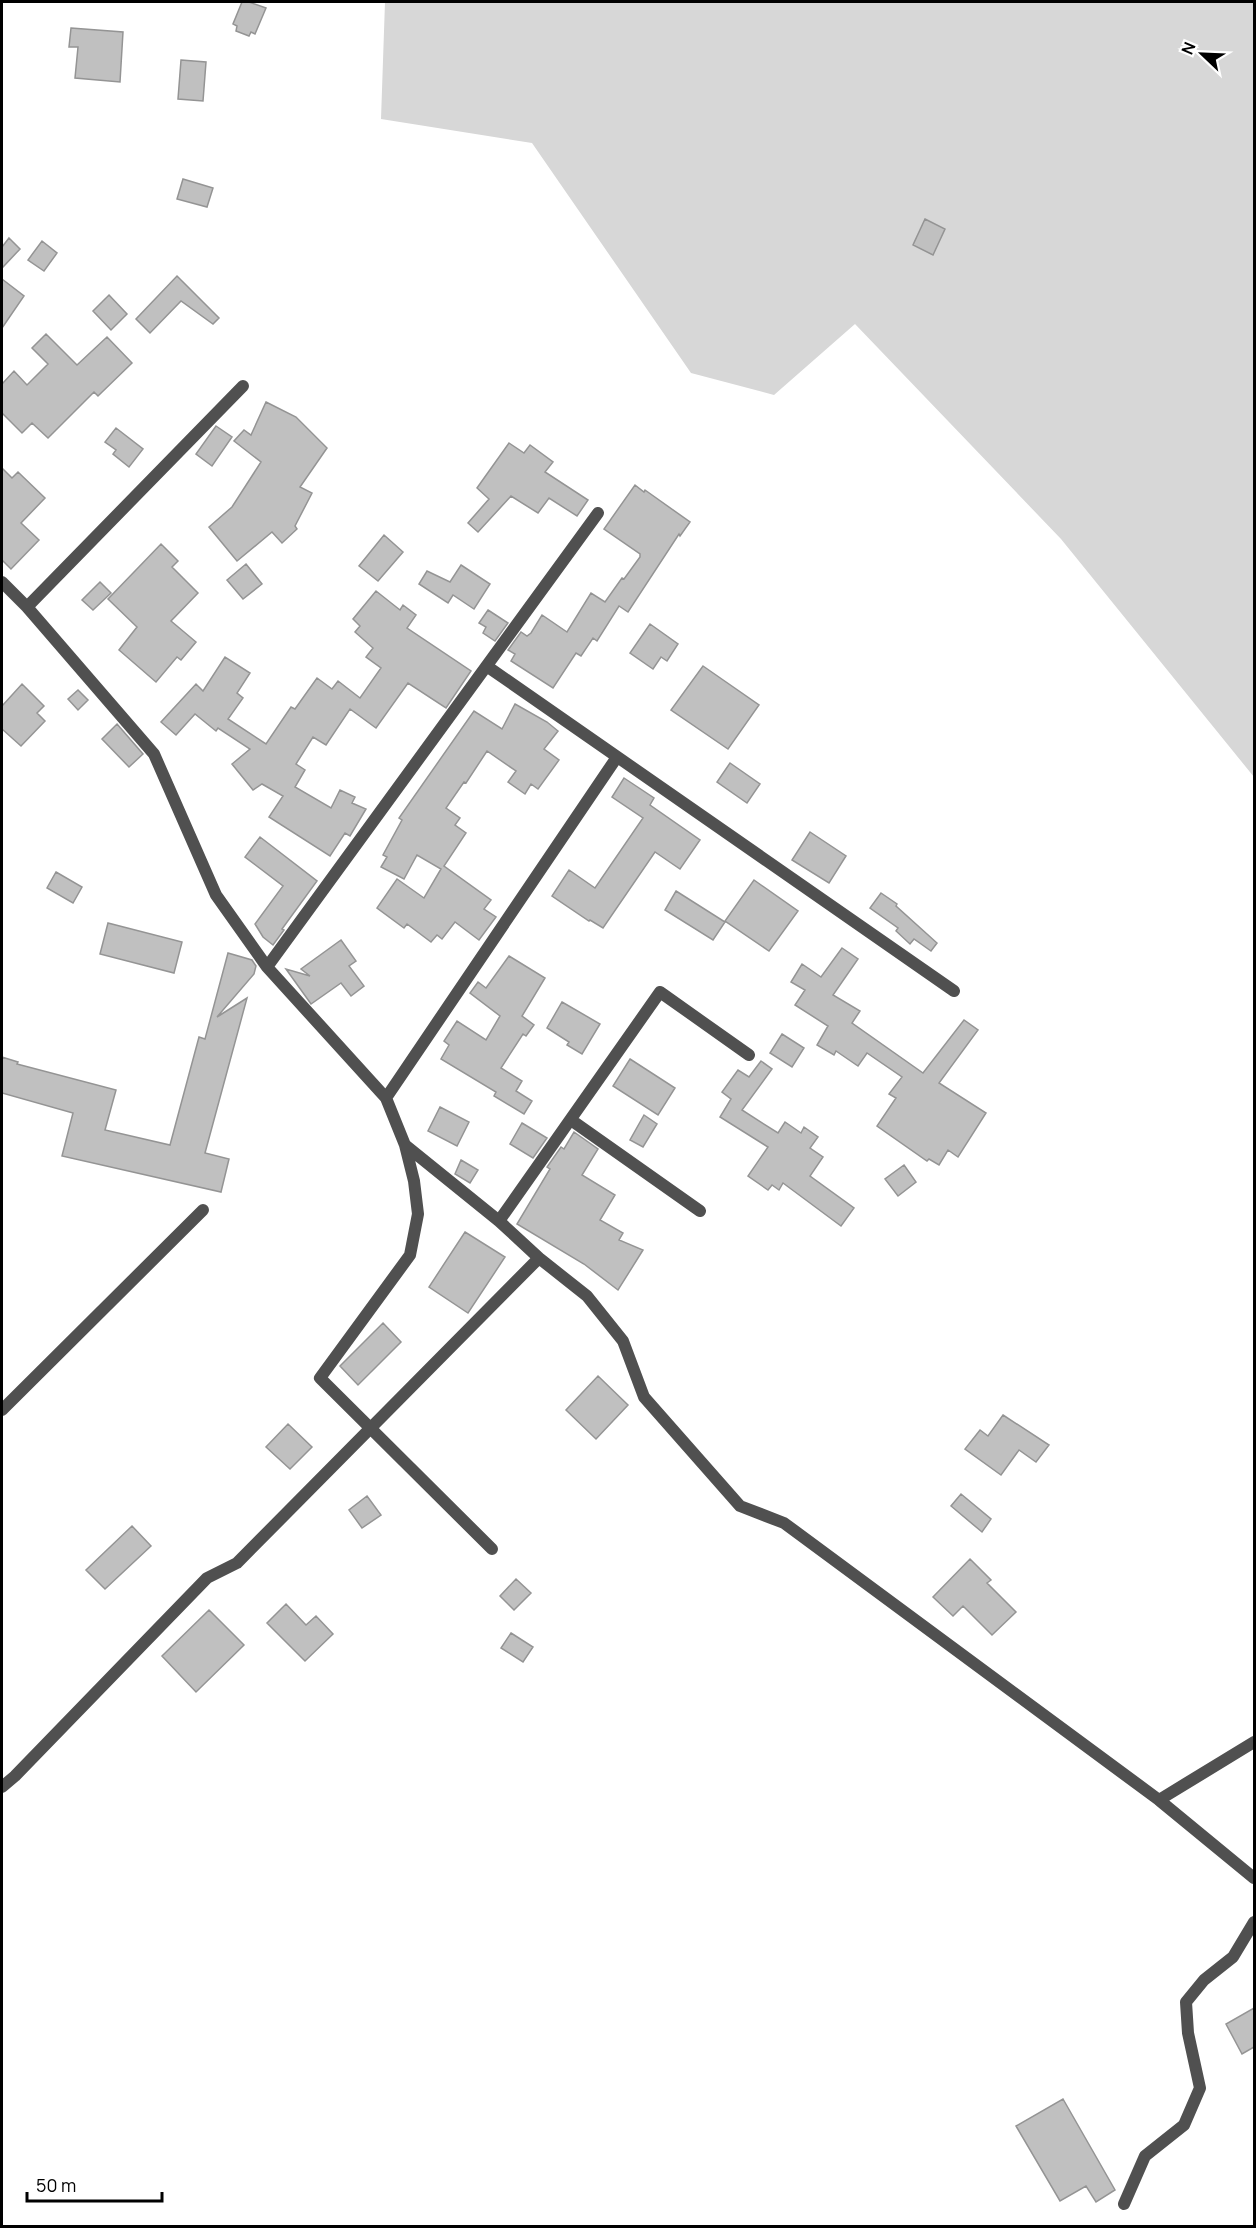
<svg xmlns="http://www.w3.org/2000/svg" width="1256" height="2228" viewBox="0 0 1256 2228" font-family="Manrope,sans-serif">
<style>
.green{fill:#d7d7d7}
.building{fill:#c0c0c0;stroke:#949494;stroke-width:1.5}
.lines{fill:none;stroke-linecap:round;stroke-linejoin:round}
.minor{stroke:#505050;stroke-width:12}
</style>
<rect width="100%" height="100%" fill="#fff"/>
<path class="green" d="M 385,2 L 1254,2 L 1254,777 L 1061,539 L 855,324 L 774,395 L 691,373 L 532,143 L 381,119 Z"/>
<path class="building" d="M 242,2 L 249,2 L 266,8 L 255,34 L 251,32 L 249,36 L 236,31 L 237,26 L 233,24 Z
M 71,28 L 123,32 L 120,82 L 75,78 L 78,47 L 69,47 Z
M 181,60 L 206,62 L 203,101 L 178,99 Z
M 183,179 L 213,188 L 207,207 L 177,199 Z
M 925,219 L 945,229 L 933,255 L 913,245 Z
M 9,238 L 20,249 L 2,268 L 2,247 Z
M 42,241 L 57,253 L 44,271 L 28,260 Z
M 177,276 L 219,318 L 213,324 L 181,301 L 150,333 L 136,319 Z
M 2,279 L 24,296 L 2,328 Z
M 109,295 L 127,314 L 111,330 L 93,311 Z
M 46,334 L 77,365 L 107,337 L 132,363 L 98,396 L 94,392 L 48,438 L 32,423 L 22,433 L 2,413 L 2,384 L 14,371 L 27,385 L 48,364 L 32,348 Z
M 266,402 L 296,417 L 327,448 L 300,487 L 312,493 L 295,526 L 297,529 L 282,543 L 272,532 L 237,561 L 209,527 L 232,507 L 261,462 L 234,441 L 244,430 L 251,435 Z
M 216,426 L 232,437 L 212,466 L 196,454 Z
M 116,428 L 143,449 L 129,467 L 113,454 L 116,450 L 105,442 Z
M 509,443 L 524,453 L 530,445 L 553,462 L 545,472 L 588,500 L 577,516 L 549,498 L 538,513 L 511,496 L 478,532 L 468,523 L 489,499 L 477,488 Z
M 2,468 L 12,478 L 18,472 L 45,498 L 21,523 L 39,540 L 11,569 L 2,560 Z
M 635,485 L 644,492 L 645,490 L 690,522 L 680,536 L 679,534 L 628,612 L 619,606 L 597,641 L 593,638 L 581,656 L 576,653 L 553,688 L 511,661 L 515,654 L 508,650 L 521,632 L 527,636 L 531,633 L 542,615 L 567,632 L 591,593 L 605,602 L 622,578 L 624,579 L 640,557 L 640,554 L 604,529 Z
M 384,535 L 403,552 L 378,581 L 359,566 Z
M 161,544 L 178,561 L 172,567 L 198,593 L 171,621 L 196,642 L 181,660 L 177,657 L 156,682 L 119,650 L 137,627 L 108,599 Z
M 246,564 L 262,584 L 243,599 L 227,580 Z
M 461,565 L 490,584 L 474,609 L 453,595 L 448,603 L 419,584 L 427,571 L 450,582 Z
M 100,582 L 111,593 L 93,610 L 82,600 Z
M 376,591 L 400,610 L 403,605 L 416,615 L 407,628 L 471,671 L 446,708 L 408,683 L 376,728 L 350,709 L 326,745 L 313,737 L 296,764 L 305,770 L 295,787 L 331,808 L 340,790 L 355,797 L 352,803 L 366,809 L 350,836 L 345,833 L 330,856 L 269,817 L 283,796 L 262,784 L 253,790 L 232,764 L 250,749 L 218,728 L 216,731 L 195,714 L 176,735 L 161,722 L 196,684 L 203,691 L 225,657 L 250,673 L 237,693 L 243,698 L 228,719 L 266,744 L 291,707 L 295,709 L 317,678 L 332,689 L 338,681 L 360,698 L 381,668 L 366,657 L 373,648 L 355,632 L 360,626 L 353,619 Z
M 488,610 L 508,623 L 495,641 L 483,633 L 486,627 L 479,623 Z
M 650,624 L 678,644 L 667,661 L 661,657 L 653,669 L 630,653 Z
M 703,666 L 759,705 L 728,749 L 671,710 Z
M 22,684 L 44,706 L 37,713 L 45,721 L 21,746 L 2,729 L 2,706 Z
M 78,690 L 88,700 L 78,710 L 68,699 Z
M 515,704 L 547,722 L 558,731 L 544,749 L 559,760 L 538,789 L 531,784 L 525,794 L 508,782 L 516,771 L 487,751 L 466,783 L 464,782 L 446,808 L 460,818 L 455,825 L 466,833 L 444,866 L 491,900 L 484,909 L 496,917 L 479,940 L 455,922 L 442,939 L 437,935 L 431,942 L 407,924 L 404,928 L 377,908 L 397,879 L 424,898 L 441,869 L 417,855 L 404,879 L 381,867 L 387,857 L 383,855 L 402,820 L 399,818 L 474,711 L 502,729 Z
M 117,724 L 143,754 L 129,767 L 102,739 Z
M 730,763 L 760,784 L 747,803 L 717,782 Z
M 624,778 L 654,798 L 650,805 L 700,840 L 680,869 L 655,852 L 603,928 L 590,920 L 589,921 L 552,896 L 569,870 L 595,888 L 643,818 L 612,797 Z
M 810,832 L 846,856 L 829,883 L 792,860 Z
M 260,837 L 317,881 L 282,929 L 284,930 L 273,945 L 263,937 L 255,924 L 283,886 L 245,857 Z
M 56,872 L 82,887 L 73,903 L 47,888 Z
M 754,880 L 798,911 L 769,951 L 725,921 Z
M 676,891 L 725,922 L 713,940 L 665,910 Z
M 881,893 L 897,904 L 896,906 L 937,943 L 931,951 L 914,939 L 910,944 L 896,931 L 898,928 L 870,908 Z
M 108,923 L 182,942 L 174,973 L 100,954 Z
M 341,940 L 356,961 L 349,966 L 364,986 L 351,996 L 341,983 L 311,1004 L 286,969 L 310,976 L 301,969 Z
M 842,948 L 858,959 L 833,995 L 860,1011 L 852,1023 L 923,1073 L 964,1020 L 978,1030 L 939,1083 L 986,1113 L 958,1157 L 948,1150 L 939,1165 L 929,1159 L 927,1161 L 877,1126 L 896,1098 L 889,1094 L 902,1077 L 867,1053 L 858,1066 L 836,1051 L 834,1055 L 817,1045 L 828,1026 L 795,1005 L 805,990 L 791,982 L 802,964 L 821,977 Z
M 228,953 L 252,960 L 256,966 L 254,974 L 217,1017 L 247,998 L 205,1153 L 229,1159 L 221,1192 L 62,1156 L 73,1113 L 2,1093 L 2,1057 L 18,1062 L 17,1064 L 116,1090 L 105,1130 L 170,1145 L 199,1037 L 205,1039 Z
M 509,956 L 545,978 L 522,1016 L 534,1025 L 526,1036 L 523,1034 L 501,1068 L 522,1081 L 516,1091 L 532,1101 L 524,1114 L 494,1096 L 496,1092 L 441,1059 L 449,1045 L 444,1041 L 457,1021 L 486,1040 L 500,1016 L 470,993 L 478,982 L 486,988 Z
M 562,1002 L 600,1024 L 582,1054 L 567,1045 L 569,1042 L 547,1028 Z
M 782,1034 L 804,1048 L 792,1067 L 770,1053 Z
M 630,1059 L 675,1088 L 658,1115 L 613,1086 Z
M 761,1061 L 772,1069 L 742,1110 L 778,1133 L 785,1122 L 801,1133 L 804,1127 L 818,1137 L 810,1148 L 823,1157 L 810,1176 L 854,1208 L 841,1226 L 783,1183 L 779,1190 L 772,1185 L 768,1190 L 748,1176 L 768,1147 L 720,1117 L 731,1099 L 722,1092 L 738,1070 L 749,1077 Z
M 440,1107 L 469,1122 L 457,1146 L 428,1131 Z
M 644,1115 L 657,1124 L 643,1147 L 630,1140 Z
M 522,1123 L 547,1138 L 533,1158 L 510,1144 Z
M 574,1132 L 598,1149 L 582,1175 L 615,1195 L 600,1220 L 623,1233 L 619,1240 L 643,1250 L 618,1290 L 584,1264 L 517,1224 L 550,1169 L 547,1167 L 561,1147 L 564,1149 Z
M 461,1160 L 478,1170 L 470,1183 L 455,1174 Z
M 904,1165 L 916,1182 L 898,1196 L 885,1179 Z
M 465,1232 L 505,1257 L 468,1313 L 429,1287 Z
M 383,1323 L 401,1342 L 358,1385 L 340,1366 Z
M 598,1376 L 628,1405 L 596,1439 L 566,1410 Z
M 1003,1415 L 1049,1445 L 1036,1462 L 1019,1450 L 1001,1475 L 965,1449 L 980,1430 L 988,1436 Z
M 288,1424 L 312,1447 L 290,1469 L 266,1447 Z
M 961,1494 L 991,1519 L 982,1532 L 951,1506 Z
M 367,1496 L 381,1515 L 362,1528 L 349,1510 Z
M 132,1526 L 151,1546 L 105,1589 L 86,1570 Z
M 970,1559 L 991,1580 L 987,1583 L 1016,1612 L 992,1635 L 963,1606 L 953,1616 L 933,1597 Z
M 516,1579 L 531,1593 L 514,1610 L 500,1596 Z
M 286,1604 L 306,1625 L 316,1616 L 333,1634 L 305,1661 L 267,1623 Z
M 209,1610 L 244,1645 L 196,1692 L 162,1656 Z
M 511,1633 L 533,1647 L 523,1662 L 501,1648 Z
M 1254,2008 L 1254,2047 L 1242,2054 L 1226,2024 Z
M 1063,2099 L 1115,2190 L 1096,2202 L 1086,2186 L 1060,2201 L 1016,2126 Z"/>
<g class="lines">
<path class="minor" d="M 2,582 L 27,607 L 154,754 L 216,895 L 267,967 L 386,1098 L 405,1145 L 499,1221 L 539,1258 L 587,1296 L 623,1341 L 644,1397 L 740,1506 L 784,1523 L 1159,1800 L 1254,1878
M 27,607 L 243,386
M 488,667 L 954,991
M 267,967 L 598,513
M 386,1098 L 617,757
M 571,1120 L 700,1211
M 405,1145 L 414,1181 L 418,1214 L 410,1255 L 320,1378 L 492,1549
M 499,1221 L 660,992 L 749,1055
M 2,1410 L 203,1210
M 2,1787 L 15,1776 L 207,1578 L 237,1563 L 539,1258
M 1159,1800 L 1254,1742
M 1124,2204 L 1145,2156 L 1184,2125 L 1200,2088 L 1188,2033 L 1186,2002 L 1204,1980 L 1233,1957 L 1254,1922"/>
</g>
<rect width="1256" height="2228" fill="none" stroke="#000000" stroke-width="6"/>
<g transform="translate(1202 54) rotate(293)" stroke="#ffffff" stroke-width="4.5" paint-order="stroke">
<path d="M0-4.5L10 22L0 15L-10 22Z" fill="#000000"/>
<text y="-9" font-size="16" font-weight="bold" text-anchor="middle" fill="#000000">N</text>
</g>
<path d="M27 2192v9h135v-9" fill="none" stroke="#000000" stroke-width="3"/>
<text x="36" y="2192" font-size="18" fill="#000000" stroke="#ffffff" stroke-width="4.5" paint-order="stroke">50 m</text>
</svg>
